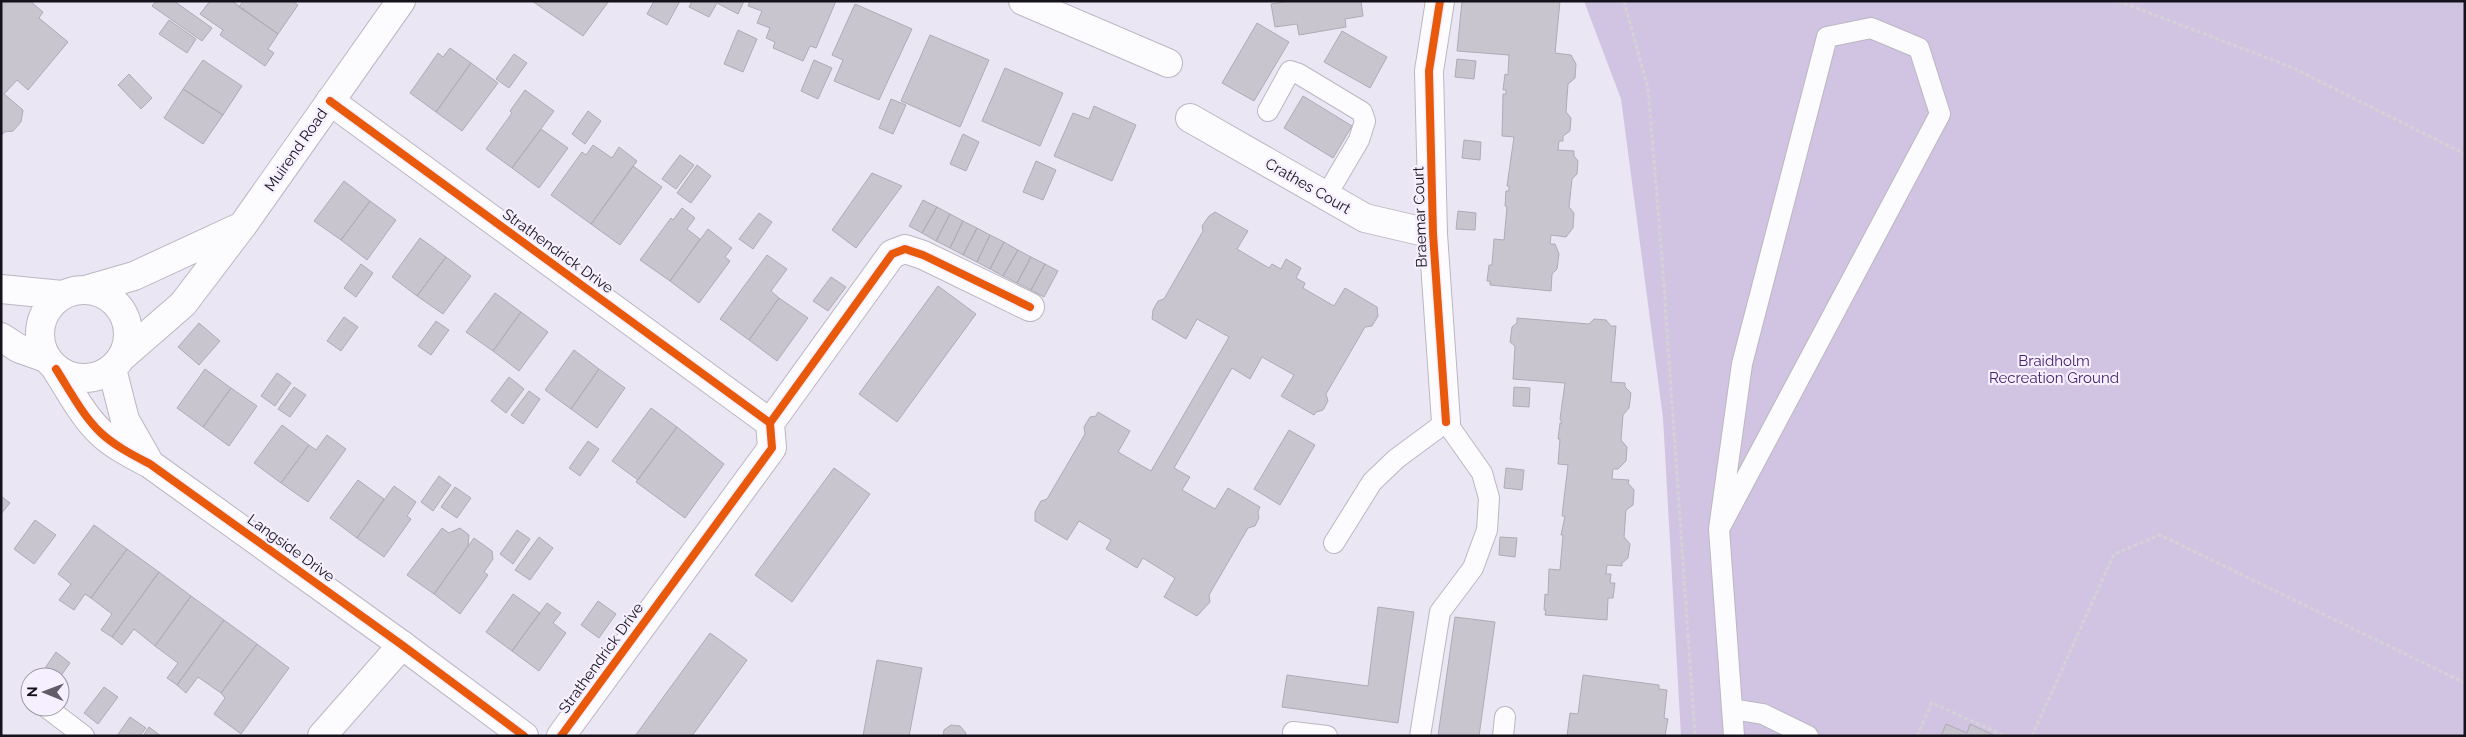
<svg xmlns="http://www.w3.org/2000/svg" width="2466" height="737" viewBox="0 0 2466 737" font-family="Raleway,sans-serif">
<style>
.green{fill:#d1c4e2}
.building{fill:#c9c5cf;stroke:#afabb5}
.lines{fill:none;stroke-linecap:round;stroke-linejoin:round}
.lane-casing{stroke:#bbb7c2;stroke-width:22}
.street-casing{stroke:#bbb7c2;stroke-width:30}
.secondary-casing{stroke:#bbb7c2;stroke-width:30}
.path{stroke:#d3d2d6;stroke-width:3;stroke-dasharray:4 2.5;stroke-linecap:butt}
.lane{stroke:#fcfbfd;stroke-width:20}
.street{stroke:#fcfbfd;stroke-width:28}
.secondary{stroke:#fcfbfd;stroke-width:28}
.cycleway-casing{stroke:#f5efff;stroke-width:11}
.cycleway{stroke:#e8590c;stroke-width:8}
.labels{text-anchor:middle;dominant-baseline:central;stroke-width:4.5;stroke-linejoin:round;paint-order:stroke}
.street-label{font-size:15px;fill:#16121b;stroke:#f5efff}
.park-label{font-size:15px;fill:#49236d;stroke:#f5efff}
</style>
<rect width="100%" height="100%" fill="#ebe6f3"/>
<path class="green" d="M 1584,1 L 2465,1 L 2465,736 L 1681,736 L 1663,418 L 1621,99 Z"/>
<path class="building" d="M 1,1 L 30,1 L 43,12 L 39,18 L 68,42 L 28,90 L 17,80 L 4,94 L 23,110 L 21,122 L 13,131 L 4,132 L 1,136 Z
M 156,1 L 174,1 L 212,28 L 202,41 L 152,6 Z
M 210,1 L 232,1 L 278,34 L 268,49 L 274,53 L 265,66 L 220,35 L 223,30 L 200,14 Z
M 243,1 L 292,1 L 298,5 L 278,34 L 239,7 Z
M 532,1 L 609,1 L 583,36 Z
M 654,1 L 680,1 L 667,25 L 647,14 Z
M 692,1 L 744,1 L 738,14 L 717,3 L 709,17 L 689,7 Z
M 750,1 L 836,1 L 816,48 L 810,46 L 803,61 L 773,48 L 775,42 L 766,38 L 770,28 L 757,23 L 762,11 L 748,6 Z
M 1290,1 L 1361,1 L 1363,16 L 1345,19 L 1346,27 L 1299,35 L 1297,24 L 1275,27 L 1271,4 Z
M 1462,1 L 1560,1 L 1555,53 L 1571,55 L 1576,64 L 1575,78 L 1568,84 L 1566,112 L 1571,118 L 1570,131 L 1563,136 L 1563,141 L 1559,141 L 1558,150 L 1574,151 L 1574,156 L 1578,161 L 1577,174 L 1572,179 L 1569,207 L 1574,213 L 1573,228 L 1566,237 L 1551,235 L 1550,244 L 1555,244 L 1559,254 L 1557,269 L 1552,274 L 1551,291 L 1490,285 L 1490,281 L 1487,281 L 1489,265 L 1492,265 L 1494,239 L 1504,240 L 1507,207 L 1505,206 L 1506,191 L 1509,191 L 1509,186 L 1507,186 L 1514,137 L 1502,136 L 1503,94 L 1506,94 L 1506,90 L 1503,90 L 1505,74 L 1508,75 L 1509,55 L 1457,51 Z
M 855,4 L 912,29 L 879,100 L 834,81 L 843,60 L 832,55 Z
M 169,20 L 196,39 L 187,53 L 159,34 Z
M 1257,23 L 1289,42 L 1254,101 L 1222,83 Z
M 738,30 L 757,39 L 743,72 L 724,64 Z
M 1342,31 L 1387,57 L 1370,88 L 1324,62 Z
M 930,35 L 989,60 L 960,127 L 901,101 Z
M 450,48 L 471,63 L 436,112 L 410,93 L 438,53 L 443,57 Z
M 514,54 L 527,63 L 509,88 L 496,79 Z
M 1457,59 L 1476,61 L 1474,79 L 1455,77 Z
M 203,60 L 242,86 L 223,115 L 183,89 Z
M 814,60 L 832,68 L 818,99 L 801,91 Z
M 471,63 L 498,83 L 462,131 L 436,112 Z
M 1005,68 L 1063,93 L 1040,146 L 982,121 Z
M 129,74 L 152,98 L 141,109 L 118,85 Z
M 183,89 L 223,115 L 203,144 L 164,118 Z
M 525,90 L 554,111 L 512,168 L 486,149 L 512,113 L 510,111 Z
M 1303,96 L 1352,126 L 1333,158 L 1284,128 Z
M 891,99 L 906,105 L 893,134 L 879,128 Z
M 1094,106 L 1136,125 L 1112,181 L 1054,156 L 1073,113 L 1089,119 Z
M 588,111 L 601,121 L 585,144 L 572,134 Z
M 541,129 L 568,148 L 539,188 L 512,168 Z
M 963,134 L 979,142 L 966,171 L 950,164 Z
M 1464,140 L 1481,142 L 1480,160 L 1462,158 Z
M 593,145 L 612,158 L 619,147 L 637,161 L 591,224 L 551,195 L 582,152 L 586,155 Z
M 680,155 L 694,165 L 676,189 L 662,179 Z
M 1036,161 L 1056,170 L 1043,200 L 1023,192 Z
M 697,165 L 711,176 L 691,203 L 677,193 Z
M 633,166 L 662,187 L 620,245 L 591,224 Z
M 872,173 L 902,186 L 856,248 L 832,230 Z
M 344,181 L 370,201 L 341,240 L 314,221 Z
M 923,200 L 937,207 L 922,233 L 909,226 Z
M 370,201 L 396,220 L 367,260 L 341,240 Z
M 937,207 L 950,214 L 936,241 L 922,233 Z
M 682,208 L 695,218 L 687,229 L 700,239 L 670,281 L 640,260 L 671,218 L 673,220 Z
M 1458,211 L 1476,213 L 1475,230 L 1456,229 Z
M 1215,212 L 1248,231 L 1237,249 L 1269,268 L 1272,264 L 1281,269 L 1286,259 L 1301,268 L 1296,278 L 1305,283 L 1303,288 L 1334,306 L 1345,288 L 1377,307 L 1378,316 L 1372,326 L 1365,327 L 1326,394 L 1328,401 L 1323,410 L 1316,412 L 1314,415 L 1281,396 L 1294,375 L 1262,357 L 1250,379 L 1232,368 L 1174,468 L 1190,477 L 1182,490 L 1215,509 L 1228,488 L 1260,507 L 1258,512 L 1259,518 L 1255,526 L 1248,528 L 1209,595 L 1210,602 L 1197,616 L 1164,597 L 1175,578 L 1143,558 L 1137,568 L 1106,549 L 1111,540 L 1079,521 L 1067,540 L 1035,521 L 1035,512 L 1041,501 L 1047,499 L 1085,434 L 1084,427 L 1090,417 L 1096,416 L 1098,412 L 1130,431 L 1118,452 L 1151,471 L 1229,337 L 1197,319 L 1186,339 L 1152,319 L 1153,310 L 1158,301 L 1164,299 L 1203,231 L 1202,226 L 1209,216 Z
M 759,213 L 772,222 L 753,249 L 739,239 Z
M 950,214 L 963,221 L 950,248 L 936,241 Z
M 963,221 L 977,228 L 963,255 L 950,248 Z
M 977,228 L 990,235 L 977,262 L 963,255 Z
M 708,229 L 732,248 L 725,257 L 730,261 L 699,303 L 670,281 Z
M 990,235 L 1004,242 L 990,269 L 977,262 Z
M 420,238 L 446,257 L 417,296 L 392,277 Z
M 1004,242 L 1018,250 L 1003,276 L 990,269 Z
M 1018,250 L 1031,257 L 1017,283 L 1003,276 Z
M 767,255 L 787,269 L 771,291 L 779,298 L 749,340 L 720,319 Z
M 446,257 L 471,276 L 443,314 L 417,296 Z
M 1031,257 L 1045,264 L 1031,290 L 1017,283 Z
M 361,264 L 373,273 L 356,297 L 344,288 Z
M 1045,264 L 1058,271 L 1044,297 L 1031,290 Z
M 831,277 L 846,287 L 828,311 L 813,301 Z
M 938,286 L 976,314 L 897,422 L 859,394 Z
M 495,293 L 521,312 L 493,351 L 466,332 Z
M 779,298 L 808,318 L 777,361 L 749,340 Z
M 521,312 L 548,332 L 519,371 L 493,351 Z
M 344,317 L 358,327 L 341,351 L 327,341 Z
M 1517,318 L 1589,324 L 1594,319 L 1606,320 L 1611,326 L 1616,326 L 1611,382 L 1625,383 L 1625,387 L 1631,393 L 1629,408 L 1623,415 L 1621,440 L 1627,447 L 1626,461 L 1618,469 L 1613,469 L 1612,479 L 1629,480 L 1628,483 L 1634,490 L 1633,505 L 1626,510 L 1624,537 L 1630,544 L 1628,558 L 1622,563 L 1622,566 L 1607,565 L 1606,574 L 1611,574 L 1610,583 L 1615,583 L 1613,598 L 1608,598 L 1607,620 L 1545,615 L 1546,610 L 1544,610 L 1545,594 L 1548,595 L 1549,569 L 1560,570 L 1563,535 L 1561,535 L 1565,516 L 1562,516 L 1568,465 L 1558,464 L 1560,439 L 1558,439 L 1560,423 L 1562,423 L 1560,419 L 1565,383 L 1513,379 L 1515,346 L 1510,342 L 1512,327 L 1517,323 Z
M 436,321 L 449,330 L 431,355 L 418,346 Z
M 199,323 L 220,341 L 199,365 L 178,347 Z
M 574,350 L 599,369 L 571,409 L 545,390 Z
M 205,369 L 231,388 L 203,427 L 177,408 Z
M 599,369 L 625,388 L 597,428 L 571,409 Z
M 277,373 L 291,383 L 275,406 L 261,396 Z
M 509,377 L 524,389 L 506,413 L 491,401 Z
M 294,387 L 306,395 L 290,417 L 278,409 Z
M 1514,387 L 1530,388 L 1529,407 L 1513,406 Z
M 231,388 L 257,406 L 229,446 L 203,427 Z
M 529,391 L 540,399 L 523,424 L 511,415 Z
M 651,408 L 677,427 L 638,480 L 612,461 Z
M 282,425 L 309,445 L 281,483 L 254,463 Z
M 677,427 L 724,464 L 685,518 L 636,482 Z
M 1289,430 L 1315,445 L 1280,505 L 1254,489 Z
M 327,435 L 346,449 L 308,502 L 281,483 L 309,445 L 316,450 Z
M 588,441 L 599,449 L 580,476 L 569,468 Z
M 834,468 L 870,494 L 792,602 L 755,575 Z
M 1506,468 L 1524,470 L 1522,490 L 1504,488 Z
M 439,476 L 451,485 L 433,511 L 421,502 Z
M 358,480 L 384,499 L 357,538 L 330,518 Z
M 394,486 L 416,502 L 407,516 L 411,519 L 384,557 L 357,538 Z
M 455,487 L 471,498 L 457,518 L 441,507 Z
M 1,496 L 10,503 L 1,514 Z
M 35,520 L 56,535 L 34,564 L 14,549 Z
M 94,525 L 127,549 L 91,598 L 85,594 L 74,610 L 59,600 L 71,584 L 58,574 Z
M 442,528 L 449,533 L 460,528 L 469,535 L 468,546 L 434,594 L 407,575 Z
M 517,530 L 530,539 L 513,564 L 500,554 Z
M 539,537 L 553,548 L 530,580 L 515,570 Z
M 1500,537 L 1517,538 L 1515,557 L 1499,555 Z
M 474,538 L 492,551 L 493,559 L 484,572 L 488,575 L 460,614 L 434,594 Z
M 127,549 L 159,572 L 112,637 L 101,630 L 112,614 L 91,598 Z
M 159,572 L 191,596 L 155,646 L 134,629 L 122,645 L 112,637 Z
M 513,594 L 540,613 L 512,651 L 486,632 Z
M 191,596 L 224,620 L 177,685 L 167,678 L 178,663 L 155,646 Z
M 598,601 L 616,614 L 599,638 L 581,625 Z
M 547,603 L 561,613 L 553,623 L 566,633 L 539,671 L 512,651 Z
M 1378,607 L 1414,612 L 1398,723 L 1282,707 L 1287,675 L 1368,686 Z
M 1455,617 L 1495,622 L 1479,736 L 1438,736 Z
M 224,620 L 257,644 L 221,693 L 198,677 L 186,693 L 177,685 Z
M 710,633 L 747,660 L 692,736 L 635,736 Z
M 257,644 L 289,668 L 241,734 L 214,714 L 225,698 L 221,693 Z
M 56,652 L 70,663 L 60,677 L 39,677 Z
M 877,660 L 922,668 L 909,736 L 863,736 Z
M 1583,675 L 1659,685 L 1659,689 L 1667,690 L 1664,718 L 1668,719 L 1665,736 L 1567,736 L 1570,713 L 1578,714 Z
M 104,687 L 118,697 L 98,724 L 84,713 Z
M 130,717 L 146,728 L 140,736 L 117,736 Z
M 1946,724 L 1967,733 L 1970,724 L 1995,736 L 1941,736 Z
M 951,725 L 960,726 L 966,733 L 965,736 L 943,736 L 944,730 Z
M 149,727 L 161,736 L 143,736 Z"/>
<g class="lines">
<g class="lane-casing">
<path id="lane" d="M 1268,111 L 1290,71 L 1299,74 L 1362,112 L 1365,121 L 1359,140 L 1326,196
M 1719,529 L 1940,114 L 1919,48 L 1871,28 L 1827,37 L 1742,364 L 1719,529 L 1734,736
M 1334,543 L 1372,482 L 1396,459 L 1446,422 L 1482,473 L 1489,498 L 1487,530 L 1473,568 L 1440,612 L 1420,736
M 46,707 L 84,736
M 1732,709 L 1763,714 L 1808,736
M 1293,732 L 1327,736
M 1503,736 L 1505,717"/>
</g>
<g class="street-casing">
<path id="street" d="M 1023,1 L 1168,63
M 1440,1 L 1429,71 L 1433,234 L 1446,422
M 330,101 L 770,423
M 1190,118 L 1365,218 L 1433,234
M 322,736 L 402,645
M 561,736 L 772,448 L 770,423 L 892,254 L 905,249 L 923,255 L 1030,307"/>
</g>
<g class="secondary-casing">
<path id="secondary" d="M 1,289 L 62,295
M 89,289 L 134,276 L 240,227
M40 334a44 44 0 1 1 88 0a44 44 0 1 1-88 0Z
M 1,337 L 18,348 L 46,358
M 122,357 L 183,304 L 243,225 L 401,1
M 56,369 C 70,391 83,416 101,433 C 115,446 133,455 150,464 L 402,645 L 524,736
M 112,369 L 125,420 L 150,464"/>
</g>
<path class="path" d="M 1624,1 L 1648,88 L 1662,258 L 1695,736
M 2118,1 L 2291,67 L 2465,154
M 1917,736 L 1932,703 L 2005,736
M 2032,736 L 2114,554 L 2160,535 L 2465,683"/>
<use href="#lane" class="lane"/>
<use href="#street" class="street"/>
<use href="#secondary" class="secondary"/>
<g class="cycleway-casing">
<path id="cycleway" d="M 1440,1 L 1429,71 L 1433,234 L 1446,422
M 330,101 L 770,423
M 56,369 C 70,391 83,416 101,433 C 115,446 133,455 150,464 L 402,645 L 524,736
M 561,736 L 772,448 L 770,423 L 892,254 L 905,249 L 923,255 L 1030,307"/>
</g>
<use href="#cycleway" class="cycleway"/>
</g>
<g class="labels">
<g class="street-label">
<text transform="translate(296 150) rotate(-55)">Muirend Road</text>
<text transform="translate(1308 186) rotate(30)">Crathes Court</text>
<text transform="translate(1420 217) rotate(-92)">Braemar Court</text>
<text transform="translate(558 251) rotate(36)">Strathendrick Drive</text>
<text transform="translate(291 548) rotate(36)">Langside Drive</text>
<text transform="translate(601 658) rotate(-54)">Strathendrick Drive</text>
</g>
<g class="park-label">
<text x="2054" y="361">Braidholm<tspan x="2054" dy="17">Recreation Ground</tspan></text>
</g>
</g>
<rect width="2466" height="737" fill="none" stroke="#16121b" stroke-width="5"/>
<g transform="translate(45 692) rotate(271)"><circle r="24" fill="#f5efff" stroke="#9c97a4"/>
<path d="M0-4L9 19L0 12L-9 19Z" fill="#615c67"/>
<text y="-8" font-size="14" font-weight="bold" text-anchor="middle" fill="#16121b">N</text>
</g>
</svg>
